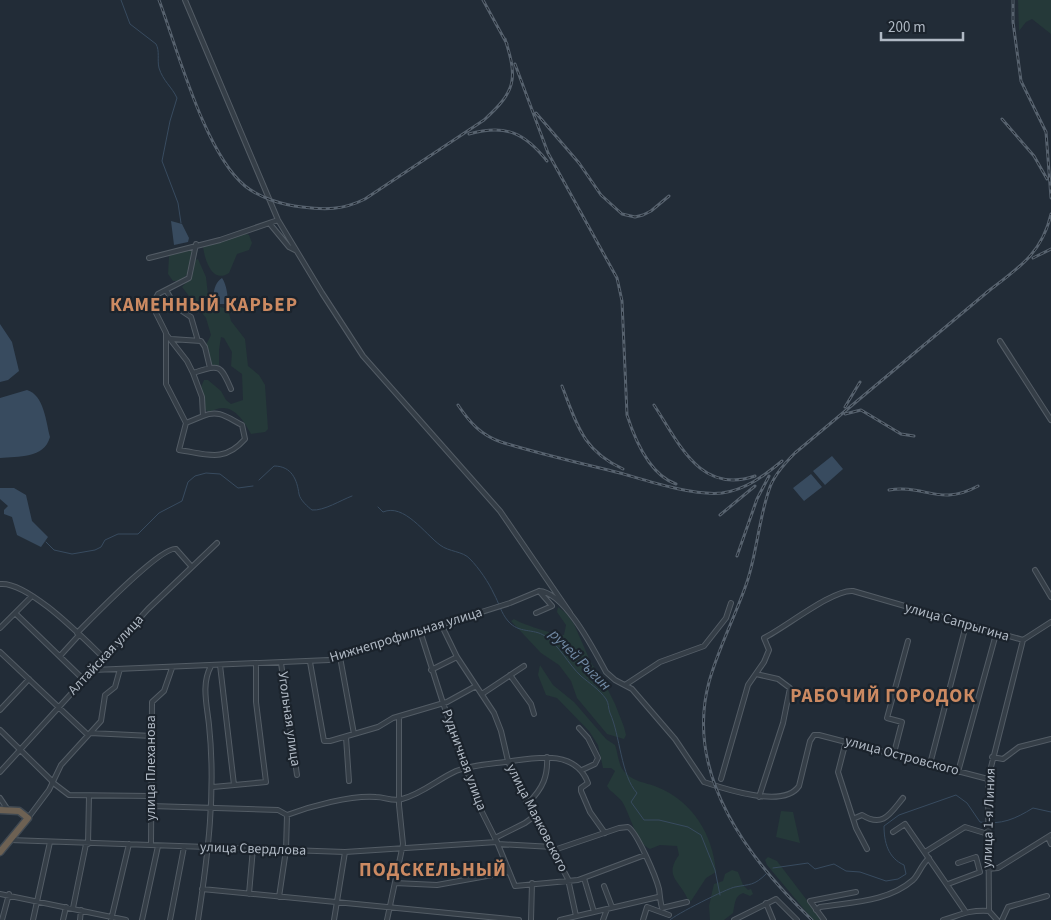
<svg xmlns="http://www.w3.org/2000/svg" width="1051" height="920" viewBox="0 0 1051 920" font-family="'Source Sans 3',sans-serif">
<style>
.green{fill:#253939}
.water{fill:#384b5f}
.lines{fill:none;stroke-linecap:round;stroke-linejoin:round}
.stream{stroke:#384b5f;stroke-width:1}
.minor-casing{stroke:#535c65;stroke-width:6}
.highway-casing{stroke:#404952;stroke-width:9}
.minor{stroke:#353e47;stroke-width:4}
.highway{stroke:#6d6153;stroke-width:6}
.rail-casing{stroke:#57626e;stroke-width:3}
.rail{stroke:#1b232c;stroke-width:1;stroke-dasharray:4;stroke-linecap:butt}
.labels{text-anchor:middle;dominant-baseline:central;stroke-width:4.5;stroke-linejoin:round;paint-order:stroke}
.street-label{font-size:14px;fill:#b0b9c4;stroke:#1b232c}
.water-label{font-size:15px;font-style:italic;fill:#728ba6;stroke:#1b232c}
.district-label{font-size:19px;font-weight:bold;letter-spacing:1px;fill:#cc8a62;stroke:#1b232c}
</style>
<rect width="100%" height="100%" fill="#222c37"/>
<path class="green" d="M 1018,0 L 1051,0 L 1051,34 L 1032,19 L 1026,22 L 1019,31 Z
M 244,233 L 249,235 L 252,243 L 249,250 L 237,254 L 229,273 C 212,284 205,260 203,247 L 206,244 Z
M 192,247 L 193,250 C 190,263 190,283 173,281 L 168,274 L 169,256 L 174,252 Z
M 198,259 L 206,277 L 209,304 L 228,309 L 231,321 L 245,339 L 248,366 L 259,375 L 265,385 L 268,429 L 265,432 L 251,434 C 242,417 230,400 210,412 L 205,410 L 201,387 L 204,380 L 208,380 L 221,391 L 226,400 L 231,404 L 243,400 L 242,374 L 231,366 L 232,352 L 224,338 L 221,337 L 219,350 L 219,366 L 212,365 L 206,345 L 211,335 L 206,318 L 182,287 L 192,276 L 195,260 Z
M 558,607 L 566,613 L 574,624 L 591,663 L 601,676 L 615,704 L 624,727 L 626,735 L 624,739 L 607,734 L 577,698 L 571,681 L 559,665 L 541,653 L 511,621 L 514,619 C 519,623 558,636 564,635 L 566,625 L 557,612 Z
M 540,665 L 553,685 L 574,702 L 606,739 L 615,745 C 618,753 618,763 623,770 C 632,782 645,782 657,787 C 692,801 713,834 716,872 L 706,878 L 691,901 L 688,900 C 681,881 663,877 679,855 L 677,846 L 660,845 L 650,849 C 637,844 630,815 623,803 C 619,796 611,793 607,786 L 615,771 L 611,768 L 603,768 L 598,745 L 589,731 L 557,698 L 546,695 L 538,675 Z
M 781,811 L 793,812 L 800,843 L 776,837 Z
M 768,857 L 777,861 L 822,920 L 813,920 L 767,865 L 765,860 Z
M 732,870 L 738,872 L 743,885 L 748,890 L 751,889 L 753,894 L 750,896 L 743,893 C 734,896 735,905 733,913 L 724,920 L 710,920 L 709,906 L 714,884 L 723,881 L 725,874 Z"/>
<path class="water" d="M 171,221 L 182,224 L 189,238 L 188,242 L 174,245 Z
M 222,278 C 226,283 229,298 227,304 L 215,304 C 212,295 214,283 222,278 Z
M 0,324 L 12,342 L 19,371 L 8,380 L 0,382 Z
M 27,390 C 44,395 46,422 50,437 C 44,459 18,456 0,458 L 0,398 Z
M 832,456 L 843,469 L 825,485 L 813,471 Z
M 811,474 L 822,487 L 804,501 L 793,488 Z
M 0,488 L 14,488 L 26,495 L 32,521 L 48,537 L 41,547 L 17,535 L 12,517 L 4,514 L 4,510 L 8,506 L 0,499 Z"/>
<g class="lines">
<path class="stream" d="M 121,0 L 130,24 L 156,44 C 160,51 157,60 159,68 C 163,81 172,87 177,98 L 170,121 L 162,161 L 178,203 L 181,223
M 259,480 L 274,466 C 292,466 297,480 299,494 C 300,500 308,507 312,510 C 324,511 341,500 352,496
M 378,507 L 383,512 C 404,503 425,534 440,545 C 449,552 463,551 470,559 C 479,568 489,583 494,594 C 499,603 501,613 508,621 C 519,634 533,628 545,636 C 560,646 568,664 581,676 C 589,683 599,689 606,699 C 609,703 608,708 610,713 C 620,735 621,776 637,793 L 631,802 L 644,820 L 659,820 L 688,827 L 701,835 L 715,870 L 720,895
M 46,542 L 54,550 L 72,554 L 95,550 L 101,547 L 105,540 L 118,534 L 138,534 L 159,513 L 182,501 L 188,482 L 195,476 L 206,473 L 220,474 L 238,488 L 253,486
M 773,868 L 808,863 L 815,869 L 834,864 L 846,871 L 860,872 L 886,881 L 898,879 L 906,874 L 904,865 C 888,858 884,842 884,826 L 899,815 L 956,795 L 967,803 L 980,822 C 1002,825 1015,819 1033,808 L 1051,812
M 670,920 C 674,915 728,888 735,887 C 750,884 754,886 766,874"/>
<g class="minor-casing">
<path id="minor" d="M 185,0 L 278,220 L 322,293 L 363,356 L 500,511 L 570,613
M 270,224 L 289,247 L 295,250
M 196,244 L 189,278 L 158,294 L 152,305 L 166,333 L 166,384 L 186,423 L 179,450 C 207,454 224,463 245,439 L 242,425 C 228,418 219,409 203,416
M 149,258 L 220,240 L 278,220
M 166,290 L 176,307 L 191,317 L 198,341
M 166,334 L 187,361 L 193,373 L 202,397 L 203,416 L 186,423
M 171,339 L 201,341 L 205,347 L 210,368
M 1000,341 L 1051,420
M 193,373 C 219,365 220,363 231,389
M 1035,570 L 1051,597
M 0,584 C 28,581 83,638 103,657
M 539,591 C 565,592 595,652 606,672 L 615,680 L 632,689 L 675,739 L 704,782 C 725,789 784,809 799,786 L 810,741 L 814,735 L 819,735 L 988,779
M 536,613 L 552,606 L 539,591
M 16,614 L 84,680
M 441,624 L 457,657 L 494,713 L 501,731 L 508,761 L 517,783 L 568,879 L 576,916
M 0,628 L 31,597
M 420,631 L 443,703 L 480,808 L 497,842 L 515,886 L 578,880 L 645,855
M 77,633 C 91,619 161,546 176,549 L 191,566
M 0,652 L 88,735
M 60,656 L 79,635
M 340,657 L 354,734
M 310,662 L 324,741 L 330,741 L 378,727 L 393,718 L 447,702 L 476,686
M 281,663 L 297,775
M 220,665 L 234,785
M 93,670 L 329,660 L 510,603 L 539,591
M 431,670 L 457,657
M 756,674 L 778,679 L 790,688 L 783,723 L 759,797
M 510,675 L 531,704 L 534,714
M 625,685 L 660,662 L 704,646 L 726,618 L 731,603
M 482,694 L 524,666
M 0,710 L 29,679
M 579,728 L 588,738 L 598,758 L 595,764 L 582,770
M 0,730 L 52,781
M 90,733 L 152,736
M 346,737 L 349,781
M 846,741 L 838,772 L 856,828 L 867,849
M 894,753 L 902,722 L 887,718 L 908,641
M 992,757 L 1003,759 L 1019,747 L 1051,739
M 930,764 L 966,625
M 0,772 L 148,609 L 217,543
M 958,772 L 996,634
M 721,779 L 748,685 L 764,662 L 769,650 L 764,638 C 786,627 833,589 853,591 L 1023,640 L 1051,622
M 52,782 L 69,795 L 150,796
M 213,787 L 266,782 L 256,702 L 256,663
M 0,798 L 8,810
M 529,802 C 543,788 548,776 547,757
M 151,806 L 278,810 L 287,815 C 311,806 351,795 376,797 C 386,797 392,802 402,799 C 422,794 438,779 456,771 C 472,765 489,764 505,762 C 534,758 575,748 588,783 L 581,788 L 581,791 L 590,812 L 605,833
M 28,818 L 49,790 L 61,765 L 101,721 L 105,695 L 115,687 L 120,669
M 855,818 L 862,815 C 883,828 890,814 903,798
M 893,832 L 905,824 L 965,911
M 1048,837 L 1051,844
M 495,838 L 525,823 L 536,815
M 10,840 L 345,852 L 497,842
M 88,844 L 89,796
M 498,844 L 553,847
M 151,845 L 152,702 L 164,691 L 172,668
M 554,850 L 619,828 L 628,827 C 637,832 656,877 659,889 C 660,895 660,901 662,908 L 687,902
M 925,852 L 965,827 L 988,834
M 988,869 L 998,868 L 1051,835
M 584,878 L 594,912
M 395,883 L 437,885 L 509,872
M 948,884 L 980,872 L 976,857 L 958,863
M 604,886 L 612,907
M 202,889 L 519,920
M 0,894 L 126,920
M 249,894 L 253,848
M 279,897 L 286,850 L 287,815
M 766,903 L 773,920
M 647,907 L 669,915
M 73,908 L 86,844
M 816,910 L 820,907 C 851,902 888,902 913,880 C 919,874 921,865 929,858
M 989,911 L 988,779 L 1023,640
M 2,920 L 9,894
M 33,920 L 50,842
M 63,920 L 66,907
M 80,920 L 81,910
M 111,920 L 129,844
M 142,920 L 158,846
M 170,920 L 184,847
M 198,920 C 208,855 216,791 209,725 C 207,705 201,684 211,666
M 334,920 L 345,852
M 387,920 L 403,844 L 399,805 L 399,717
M 531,920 L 532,883
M 560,920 L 658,897
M 603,920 L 607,909
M 643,920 L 647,907
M 734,920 L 776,899 L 797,920
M 824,920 L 810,901 L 856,892
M 943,920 C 963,914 968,910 989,911 L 997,920
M 1002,920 L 1008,907 L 1047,896"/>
</g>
<g class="highway-casing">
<path id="highway" d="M 0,810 L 19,811 L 28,818 L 0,852"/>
</g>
<use href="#minor" class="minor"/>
<use href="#highway" class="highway"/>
<g class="rail-casing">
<path id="rail" d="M 159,0 C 178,51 205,153 245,186 C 260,198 283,205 302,207 C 325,210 343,210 365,199 L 484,120 C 516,91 518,79 505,39
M 483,0 L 507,44
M 1013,0 L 1013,22 L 1021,81 L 1046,132 L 1051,198
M 515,64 L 548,153 L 617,278 L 622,301 L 627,415 C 635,440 650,475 676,484
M 536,113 L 579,163 L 601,195 L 622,214 L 635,217 L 643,215 L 651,211 L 669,196
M 1002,119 L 1034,156 L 1047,179
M 469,134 C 505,124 524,132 547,161
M 1033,258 L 1051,249
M 986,293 C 1017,269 1042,254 1051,214
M 562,386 C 577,425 583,451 623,469
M 458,405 C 470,423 481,435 501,442 C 540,454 580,463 620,473 C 648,481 693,496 722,493 C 745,490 764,476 782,461
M 654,405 C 679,443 700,495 755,476
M 845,407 L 860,382
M 845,414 L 861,410 L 901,434 L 914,436
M 889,490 C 924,484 940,507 978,486
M 720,515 L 755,486
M 737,556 L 757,499 L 769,476
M 812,920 C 748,859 684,775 709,682 C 719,646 737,613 748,579 C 757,550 759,519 769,490 C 773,476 785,463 795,453 L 991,289"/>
</g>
<use href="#rail" class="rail"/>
</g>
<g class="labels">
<g class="street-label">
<text transform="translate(957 622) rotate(16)">улица Сапрыгина</text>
<text transform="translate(406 635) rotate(-17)">Нижнепрофильная улица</text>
<text transform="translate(106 655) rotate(-47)">Алтайская улица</text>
<text transform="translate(289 719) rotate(82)">Угольная улица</text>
<text transform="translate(902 756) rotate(15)">улица Островского</text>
<text transform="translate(464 760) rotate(70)">Рудничная улица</text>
<text transform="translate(151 768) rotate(-90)">улица Плеханова</text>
<text transform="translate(537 818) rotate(63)">улица Маяковского</text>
<text transform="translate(989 818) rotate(-88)">улица 1-я Линия</text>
<text transform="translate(253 849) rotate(2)">улица Свердлова</text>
</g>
<g class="water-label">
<text transform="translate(580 660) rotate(45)">ручей Рыгин</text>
</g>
<g class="district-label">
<text x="204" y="305">КАМЕННЫЙ КАРЬЕР</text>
<text x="883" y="696">РАБОЧИЙ ГОРОДОК</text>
<text x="433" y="870">ПОДСКЕЛЬНЫЙ</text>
</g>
</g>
<path d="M881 32v8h82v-8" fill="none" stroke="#b0b9c4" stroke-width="2.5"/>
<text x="888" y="32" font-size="15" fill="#b0b9c4" stroke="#1b232c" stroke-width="4" paint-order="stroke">200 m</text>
</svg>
